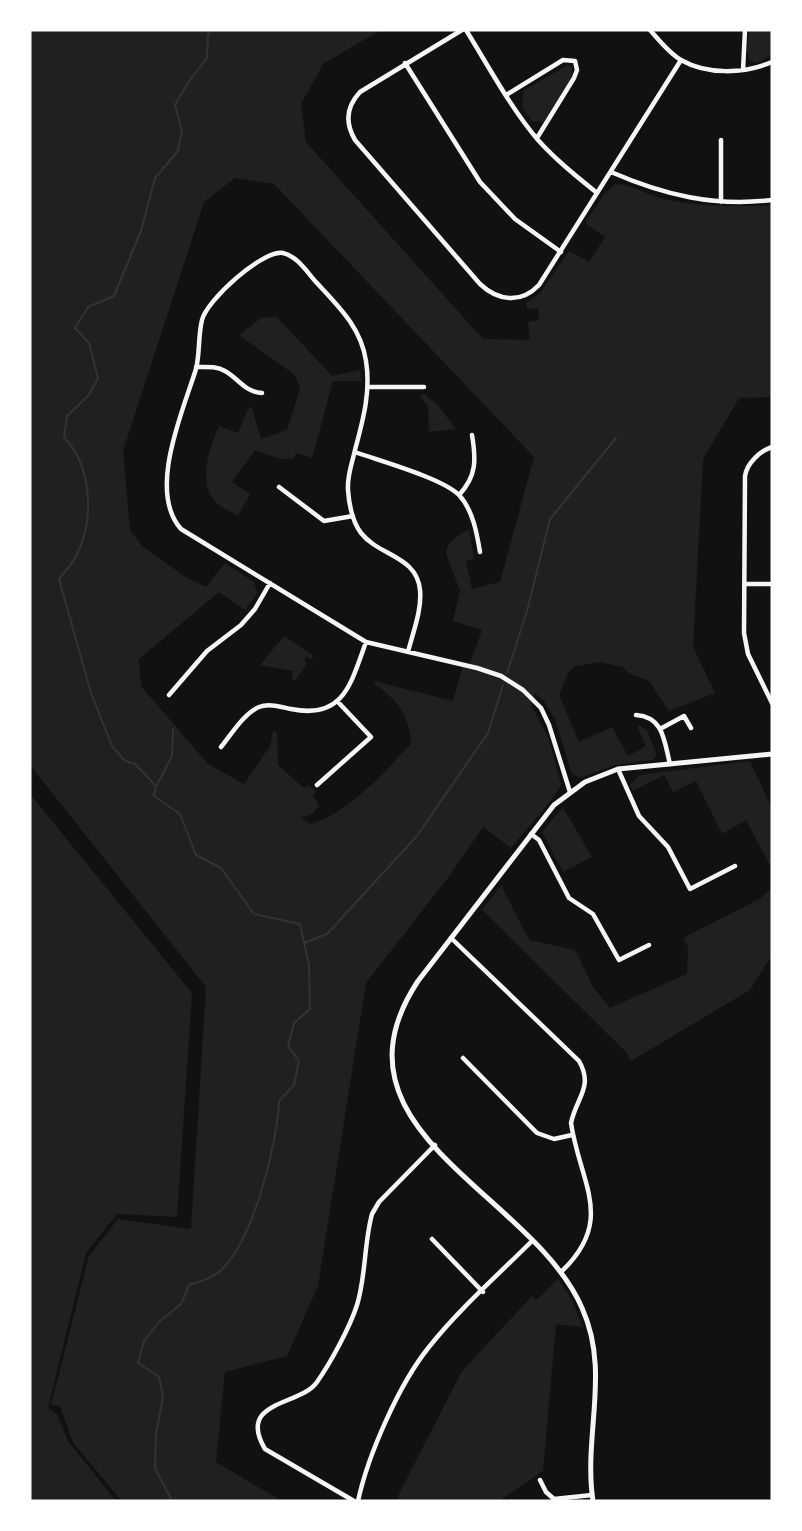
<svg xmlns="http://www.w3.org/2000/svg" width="802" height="1531" viewBox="0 0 802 1531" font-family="'Varela Round',sans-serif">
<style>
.green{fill:#202020;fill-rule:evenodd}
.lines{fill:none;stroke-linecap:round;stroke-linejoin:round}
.stream{stroke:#333;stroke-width:2}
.minor{stroke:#f5f5f5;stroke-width:4.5}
.tertiary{stroke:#f5f5f5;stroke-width:5}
</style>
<rect width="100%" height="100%" fill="#111"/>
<path class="green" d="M 30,30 L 381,30 L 323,64 L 301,104 L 306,142 L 483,339 L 530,340 L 528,322 L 539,320 L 538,308 L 527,309 L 526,303 L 541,292 L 569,251 L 589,262 L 605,237 L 585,223 L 605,193 L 615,184 C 632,184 647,195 664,199 C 700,207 735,207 772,205 L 772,397 L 739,398 L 703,459 L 693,647 L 715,693 L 669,711 L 649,681 L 630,674 L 623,667 L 600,662 L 576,666 L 568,673 L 559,695 L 579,742 L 612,727 L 628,756 L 646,746 L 637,727 L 639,725 L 647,730 L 657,755 L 653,760 L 615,765 L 579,778 L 571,772 L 555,719 L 544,701 L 535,693 L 532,707 L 549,739 L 561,784 C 561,791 519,838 511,848 L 483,827 L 447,879 L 366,983 L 318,1286 L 287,1356 L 225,1372 L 216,1462 L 282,1501 L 122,1501 L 73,1443 L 60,1406 L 51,1405 L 89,1256 L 118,1219 L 191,1229 L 206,987 L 30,765 ZM 235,178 L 274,184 L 534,457 L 500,582 L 472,589 L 466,561 L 474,558 L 469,529 C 459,536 448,539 446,553 L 460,591 L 453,621 L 482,630 L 469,666 L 463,665 L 453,701 L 374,681 L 374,684 C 398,700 409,715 411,744 C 383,773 350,812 311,824 L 301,818 L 312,814 L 319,806 L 313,795 L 316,791 L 308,785 L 304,788 L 278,765 L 277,732 L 273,731 L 270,746 L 244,784 L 208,764 L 141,686 L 139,659 L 219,592 L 245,610 L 257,594 L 254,582 L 225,563 L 206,587 L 187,578 L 156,556 L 142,546 L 130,530 L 123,451 L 204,202 Z
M 749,30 L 767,30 L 772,34 L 772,55 L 758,63 L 750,61 L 747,51 Z
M 568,65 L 572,68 L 572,76 L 544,122 L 532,121 L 522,107 L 524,90 Z
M 277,317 L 332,376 L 360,370 L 361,381 L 333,381 L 312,458 L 297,453 L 293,459 L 280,459 L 255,450 L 232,482 L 250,494 L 238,516 C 231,512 222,508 217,503 C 196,485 210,447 219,426 L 238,433 L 249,407 L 252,408 L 261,439 L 287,430 L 300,389 L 295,375 L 239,335 L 261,318 Z
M 424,394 L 437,404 L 456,429 L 429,432 L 428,405 L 420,397 Z
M 284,636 L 314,656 L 311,659 L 307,656 L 304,660 L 307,664 L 295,681 L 292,680 L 293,671 L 260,665 Z
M 750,761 L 772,809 L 772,869 L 746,820 L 722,834 L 696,781 L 673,792 L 664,775 L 633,791 L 630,785 L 639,775 Z
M 30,794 L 192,993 L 177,1217 L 117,1214 L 86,1253 L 48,1408 L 57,1414 L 68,1441 L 116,1501 L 30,1501 Z
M 563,807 L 592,857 L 563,872 L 542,832 Z
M 501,885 L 529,940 L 575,950 L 593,987 L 610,1008 L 687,974 L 688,947 L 683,938 L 761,898 L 772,888 L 772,955 L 750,990 L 631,1061 L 626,1052 L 482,910 Z
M 558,1279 L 571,1298 L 583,1327 L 556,1324 L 543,1471 L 499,1501 L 398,1501 L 399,1494 L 462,1371 L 532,1296 L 536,1300 Z"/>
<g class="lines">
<path class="stream" d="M 507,673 L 527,611 L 550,519 L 616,438
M 157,785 L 172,756 L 173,729
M 304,943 L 327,934 L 416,837 L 488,733 L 503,685
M 172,1501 L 155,1468 L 156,1434 L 163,1397 L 159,1377 L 138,1363 L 144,1341 L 159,1322 L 181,1304 L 189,1285 C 199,1282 211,1279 219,1272 C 253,1243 277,1145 279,1101 L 294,1085 L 299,1061 L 288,1046 L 294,1023 L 310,1009 L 309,965 L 300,924 L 254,914 L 221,868 L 196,855 L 180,814 L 154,796 L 156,786 L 135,764 L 125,761 L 112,746 L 91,693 L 59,579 C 65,572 72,564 76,556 C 95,519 92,467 64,437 L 67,416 L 89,395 L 98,378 L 89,343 L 75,328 L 88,307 L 114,296 L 141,231 L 155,178 L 178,151 L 182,131 L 175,105 L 189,81 L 207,58 L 208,35 L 212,30"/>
<path class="minor" d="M 462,30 L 360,92 C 346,107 345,123 355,140 L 480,284 C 498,301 521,304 539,285 L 681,60
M 466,30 C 489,67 510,107 538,140 C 556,160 576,176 597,193
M 650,30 C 659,40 669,53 681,60 C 707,75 744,74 772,62
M 405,63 L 480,182 L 515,219 L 561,252
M 743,70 L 745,30
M 506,95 L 563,60 L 575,61 L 577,70 L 574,78 L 537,138
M 611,172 C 664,195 714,207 772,200
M 721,202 L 721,140
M 196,367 C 206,367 217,366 225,371 C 239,379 245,392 262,393
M 369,387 L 424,387
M 772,447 C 760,451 747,463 745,476 L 744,633 L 748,654 L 772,703
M 355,452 C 380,461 442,478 459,495 C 473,510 477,534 480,552
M 279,487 L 324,521 L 353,516
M 459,495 C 477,476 476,459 472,435
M 745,584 L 772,584
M 408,652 C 413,632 422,610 420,590 C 417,556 379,556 361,533 C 352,521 349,504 348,490 C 347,475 352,464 355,450 C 363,420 371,392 366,361 C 361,327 338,306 316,282 C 307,272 297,256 283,253 C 262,250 207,300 202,320 C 198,336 200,353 196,369 C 183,411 147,491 181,529 L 366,642 L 477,668 L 501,676 L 523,690 L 541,708 L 549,725 L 570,792
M 169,695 L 207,651 L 241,625 L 255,609 L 270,583
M 636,715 C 664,717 664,741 670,764
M 660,729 L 684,716 L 691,728
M 221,747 C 231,735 243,714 259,707 C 269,703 281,707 291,709 C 344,720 351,683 366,642
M 618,769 L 639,816 L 668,847 L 690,889 L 735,866
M 317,785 L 371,737 L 338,702
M 531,834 L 539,840 L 569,898 L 593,914 L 619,960 L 649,945
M 451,938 L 579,1061 C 594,1087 576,1098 571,1123 C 580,1184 616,1220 561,1272
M 463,1058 L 537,1133 L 554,1139 L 572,1135
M 432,1239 L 483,1292
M 540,1480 L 546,1492 L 554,1499 L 592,1495
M 354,1501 L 265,1449 C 236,1400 301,1406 317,1382 C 331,1362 350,1327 357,1305 C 366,1276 364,1243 372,1214 L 379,1202 L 435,1145
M 358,1501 C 368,1455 399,1384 429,1347 C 459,1309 498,1275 532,1241"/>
<path class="tertiary" d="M 593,1501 C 583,1435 611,1372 582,1308 C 532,1192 319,1131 418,981 L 554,805 L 585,782 L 618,769 L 772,754"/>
</g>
<rect width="802" height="1531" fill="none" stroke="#ffffff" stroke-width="63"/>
</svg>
